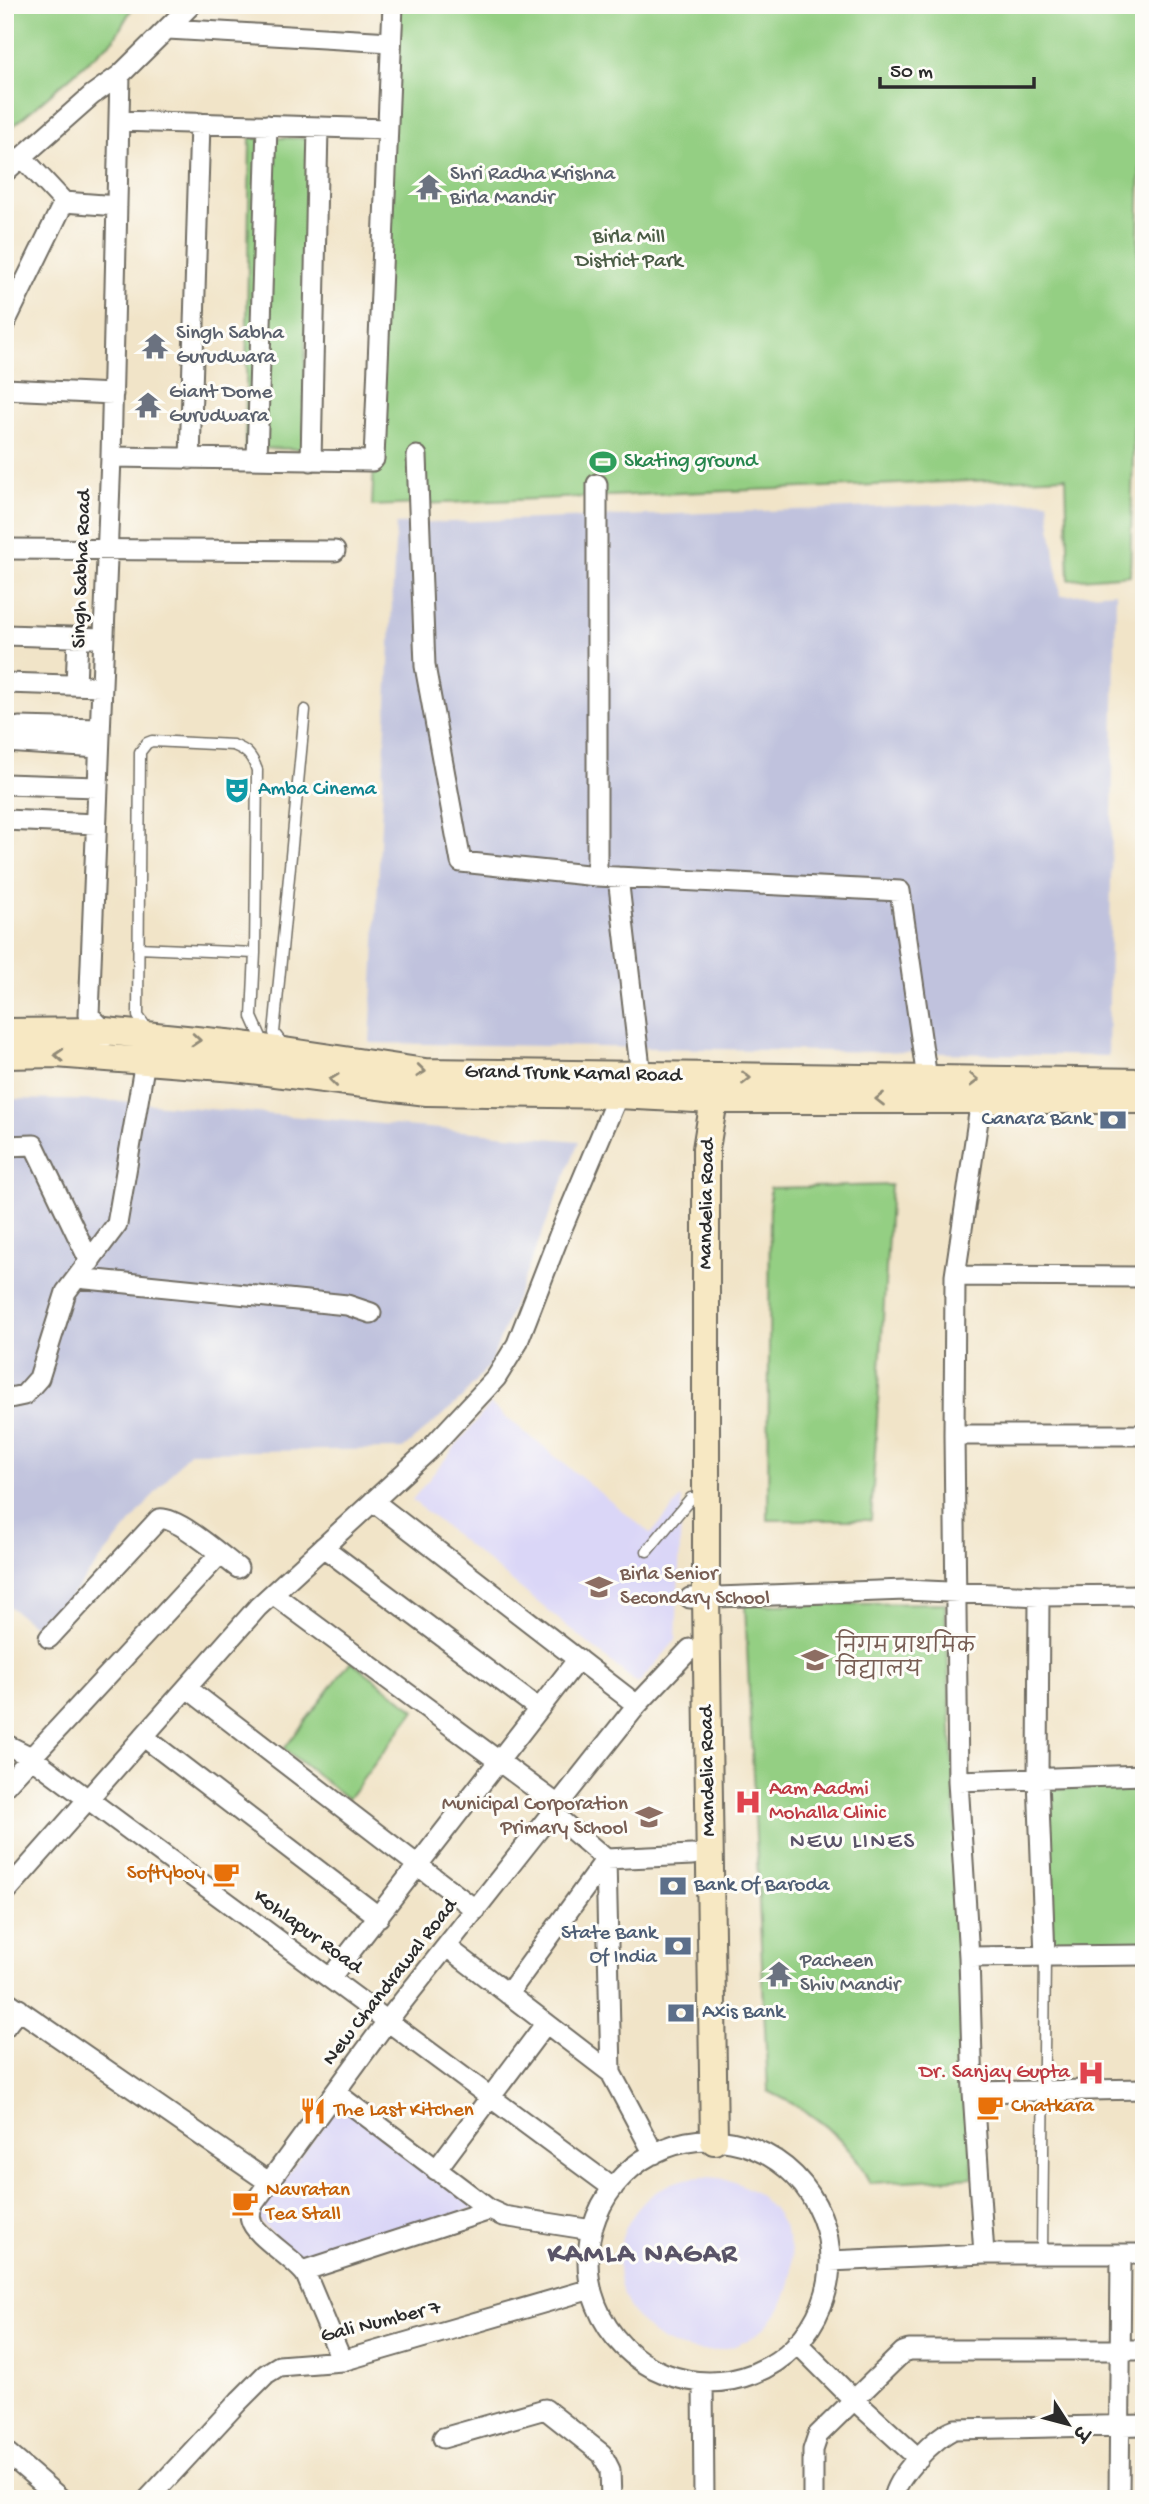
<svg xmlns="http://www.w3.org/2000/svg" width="1149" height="2504" viewBox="0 0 1149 2504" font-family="'Gochi Hand','Playpen Sans Deva',sans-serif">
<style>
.built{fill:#dad6f7}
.industrial{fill:#c0c2dd}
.green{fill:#94cf83;stroke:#607d57;stroke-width:2}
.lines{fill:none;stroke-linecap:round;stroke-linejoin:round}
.lane-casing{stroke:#706c62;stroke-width:13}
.street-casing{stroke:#706c62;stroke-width:23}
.secondary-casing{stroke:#706c62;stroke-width:30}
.lane{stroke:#fff;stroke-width:10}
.street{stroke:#fff;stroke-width:19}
.secondary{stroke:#f7e8c3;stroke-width:26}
.oneway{stroke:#918a77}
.labels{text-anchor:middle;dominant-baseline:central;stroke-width:6;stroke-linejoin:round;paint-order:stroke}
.worship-label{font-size:21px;fill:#5b616d;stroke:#fdfcf7;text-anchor:start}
.park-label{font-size:21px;fill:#4a5c45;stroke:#fdfcf7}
.leisure-label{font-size:21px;fill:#27864d;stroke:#fdfcf7;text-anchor:start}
.street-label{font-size:21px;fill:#2b2b2b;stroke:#fdfcf7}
.culture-label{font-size:21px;fill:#0d838f;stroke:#fdfcf7;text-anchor:start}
.service-label{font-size:21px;fill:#4e5e75;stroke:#fdfcf7;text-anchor:end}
.education-label{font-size:21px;fill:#785e54;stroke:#fdfcf7;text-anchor:start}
.health-label{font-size:21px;fill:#be3a42;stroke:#fdfcf7;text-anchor:start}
.food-label{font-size:21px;fill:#c56008;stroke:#fdfcf7;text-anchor:start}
.neighbourhood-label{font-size:23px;letter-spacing:2px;fill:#5a5468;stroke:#fdfcf7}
.district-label{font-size:28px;font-weight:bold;letter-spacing:2px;fill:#5a5468;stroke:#fdfcf7}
</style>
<rect width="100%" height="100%" fill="#fdfcf7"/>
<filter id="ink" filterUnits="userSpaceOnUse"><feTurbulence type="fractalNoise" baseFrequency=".0143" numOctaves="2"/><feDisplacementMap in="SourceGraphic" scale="14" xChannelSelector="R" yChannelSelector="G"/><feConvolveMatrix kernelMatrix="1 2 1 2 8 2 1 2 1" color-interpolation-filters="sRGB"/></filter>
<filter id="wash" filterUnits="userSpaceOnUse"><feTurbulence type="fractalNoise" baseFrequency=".00686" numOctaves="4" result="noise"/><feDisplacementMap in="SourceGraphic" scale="28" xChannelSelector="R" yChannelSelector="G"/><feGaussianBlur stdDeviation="1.57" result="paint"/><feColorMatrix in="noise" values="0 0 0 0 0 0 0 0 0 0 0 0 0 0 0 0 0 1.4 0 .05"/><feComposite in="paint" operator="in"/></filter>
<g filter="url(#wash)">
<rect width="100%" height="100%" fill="#f1e4c8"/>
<path class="built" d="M 490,1404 L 651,1534 L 682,1497 L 676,1640 L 638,1684 L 412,1500 Z
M 341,2103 L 475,2208 L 306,2263 L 255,2217 Z
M618 2264a87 87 0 1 1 174 0a87 87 0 1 1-174 0Z"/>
<path class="industrial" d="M 1048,501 L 1060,596 L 1116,592 L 1108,1056 L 370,1043 L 396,524 Z
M 5,1099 L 117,1101 L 579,1141 L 490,1364 L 461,1399 L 403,1449 L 189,1452 L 41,1632 L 5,1603 Z"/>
<path class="green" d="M 5,5 L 134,5 L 114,39 L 5,133 Z
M 395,5 L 1144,5 L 1130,575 L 1069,580 L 1066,477 L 372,506 Z
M 250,138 L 308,138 L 304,449 L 245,448 Z
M 891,1185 L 871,1520 L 768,1520 L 770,1188 Z
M 945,1603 L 973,2177 L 870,2183 C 847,2136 814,2113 768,2091 L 745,1605 Z
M 351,1661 L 415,1710 L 348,1799 L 284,1749 Z
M 1144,1787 L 1144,1945 L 1047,1947 L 1044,1789 Z"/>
</g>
<g filter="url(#ink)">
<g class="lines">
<g class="lane-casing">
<path id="lane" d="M 138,948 L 255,953 L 252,1017 L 265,1046
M 148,1030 L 138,1016 L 140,752 L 147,743 L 152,741 L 233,745 C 247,750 252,756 257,770 L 255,953
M 284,1046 L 274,1033 L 305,710
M 647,1551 L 691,1498
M 1042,2254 L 1045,1956"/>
</g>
<g class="street-casing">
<path id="street" d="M 168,29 L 391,42
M 119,121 L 387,129
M 22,157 L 64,202 L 117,206
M 5,172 L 92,95 L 120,75 L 191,5
M 5,323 L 64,202
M 5,389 L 113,394
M 417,456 L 425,666 L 461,862 L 597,876
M 111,457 L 372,461 L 374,459 L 393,5
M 190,459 L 200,123
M 257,459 L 267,125
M 311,461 L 318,127
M 597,484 L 597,876 L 900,891 L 927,1079
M 5,549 L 335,551
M 5,635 L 103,638
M 5,683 L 101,686
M 76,685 L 78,637
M 19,727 L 100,729
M 5,742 L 99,748
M 5,784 L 97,787
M 5,820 L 96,824
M 618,877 L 641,1076
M 105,1037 L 105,1031 L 89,1015 L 111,457 L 120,75
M 981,1100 L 955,1276 L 954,1435 L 958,1781 L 969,1957 L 973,2092 L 984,2254
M 5,1146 L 34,1145 L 90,1262
M 955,1276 L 1144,1277
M 77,1278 L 347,1305 L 371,1313
M 5,1399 L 24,1395 L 39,1378 L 66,1292 L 117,1224 L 145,1061
M 954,1435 L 1144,1435
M 373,1501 L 637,1705
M 323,1547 L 539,1709
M 273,1594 L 558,1805
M 1039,1596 L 1038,1780 L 1045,1956
M 690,1598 L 905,1590 L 1039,1596 L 1144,1595
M 49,1638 L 159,1519 C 177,1516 222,1556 238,1568
M 187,1688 L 476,1910
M 144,1737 L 379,1917
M 5,1744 L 31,1757 L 613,2188
M 958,1781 L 1144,1775
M 5,1786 L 220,1554
M 5,1893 L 258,1607 L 429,1450 L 496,1378 L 517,1344 L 560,1233 L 618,1095
M 447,1947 L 611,2073 L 606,1859 L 692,1855
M 969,1957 L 1144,1955
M 330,1978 L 578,1659
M 508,1994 L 606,1859 L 552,1813
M 5,2000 L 270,2183
M 5,2027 L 19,2009
M 611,2073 L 654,2154
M 973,2092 L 1144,2089
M 336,2093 L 490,2210 L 503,2216 L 592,2230
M588 2261a121 121 0 1 1 242 0a121 121 0 1 1-242 0Z
M 436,2170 L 546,2023
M 830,2261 L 984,2254 L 1144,2254
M 303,2271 L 490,2210
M 797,2343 L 853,2399 L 919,2459
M 342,2361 L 306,2275 C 295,2259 254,2235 251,2220 C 249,2214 251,2209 254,2203 L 388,2020 L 637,1705 L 690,1649
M 703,2382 L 704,2499
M 443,2438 L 545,2409 L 602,2454 L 610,2470 L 611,2499
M 5,2451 L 61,2499
M 148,2499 L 239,2401 L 266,2374 L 279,2366 L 342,2361 L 591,2289
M 813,2499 L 813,2450 L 818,2435 L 903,2352 L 909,2350 L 1144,2350
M 893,2499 C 896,2477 935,2436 955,2429 L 1144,2425
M 1119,2499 L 1121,2254"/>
</g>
<g class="secondary-casing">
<path id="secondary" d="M 5,1032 L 105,1031 L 236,1044 L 425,1072 L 1144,1082
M 5,1055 L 56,1054 L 235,1068 L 427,1092 L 618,1095 L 714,1100 L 1142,1100
M 714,2141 L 706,1597 L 706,1149 L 714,1100 L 714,1083"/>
</g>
<use href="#lane" class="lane"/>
<use href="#street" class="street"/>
<use href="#secondary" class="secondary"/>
</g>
<defs><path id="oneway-chevron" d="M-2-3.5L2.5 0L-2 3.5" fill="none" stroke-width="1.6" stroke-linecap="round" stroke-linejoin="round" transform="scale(1.75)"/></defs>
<g class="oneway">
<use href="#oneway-chevron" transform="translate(196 1040) rotate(5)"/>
<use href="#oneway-chevron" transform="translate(59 1055) rotate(-177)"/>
<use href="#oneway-chevron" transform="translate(421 1071) rotate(6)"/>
<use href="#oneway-chevron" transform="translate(746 1078)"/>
<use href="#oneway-chevron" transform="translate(334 1080) rotate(-173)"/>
<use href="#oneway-chevron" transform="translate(974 1080) rotate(1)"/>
<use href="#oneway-chevron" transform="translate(880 1099) rotate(180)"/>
</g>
</g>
<defs>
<g id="temple-bare" transform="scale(2.1)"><path d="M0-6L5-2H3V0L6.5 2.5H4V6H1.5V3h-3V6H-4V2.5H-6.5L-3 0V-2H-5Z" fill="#6b7280" stroke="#fdfcf7" stroke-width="2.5" paint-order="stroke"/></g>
<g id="stadium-bare" transform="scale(2.1)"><path d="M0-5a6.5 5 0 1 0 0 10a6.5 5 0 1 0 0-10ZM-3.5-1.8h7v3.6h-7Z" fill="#2e9e5b" stroke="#fdfcf7" stroke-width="2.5" paint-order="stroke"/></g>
<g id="theatre-bare" transform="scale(2.1)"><path d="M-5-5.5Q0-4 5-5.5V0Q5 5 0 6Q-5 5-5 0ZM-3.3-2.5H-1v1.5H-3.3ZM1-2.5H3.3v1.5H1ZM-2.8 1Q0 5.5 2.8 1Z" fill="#0f9aa8" stroke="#fdfcf7" stroke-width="2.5" paint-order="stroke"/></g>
<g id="bank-bare" transform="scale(2.1)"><path d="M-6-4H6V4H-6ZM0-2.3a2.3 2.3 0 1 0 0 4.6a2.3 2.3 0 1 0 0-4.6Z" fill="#5c6f8a" stroke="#fdfcf7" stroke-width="2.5" paint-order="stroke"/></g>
<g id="school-bare" transform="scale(2.1)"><path d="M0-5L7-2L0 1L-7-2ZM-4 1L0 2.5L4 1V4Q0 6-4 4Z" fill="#8d6e63" stroke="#fdfcf7" stroke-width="2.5" paint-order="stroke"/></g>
<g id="hospital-bare" transform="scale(2.1)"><path d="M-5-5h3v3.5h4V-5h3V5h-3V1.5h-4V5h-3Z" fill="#e0444e" stroke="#fdfcf7" stroke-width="2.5" paint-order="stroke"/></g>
<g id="cafe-bare" transform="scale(2.1)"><path d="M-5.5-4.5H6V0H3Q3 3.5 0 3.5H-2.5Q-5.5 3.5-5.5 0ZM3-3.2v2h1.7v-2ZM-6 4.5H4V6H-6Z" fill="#e8710a" stroke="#fdfcf7" stroke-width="2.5" paint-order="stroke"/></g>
<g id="restaurant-bare" transform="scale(2.1)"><path d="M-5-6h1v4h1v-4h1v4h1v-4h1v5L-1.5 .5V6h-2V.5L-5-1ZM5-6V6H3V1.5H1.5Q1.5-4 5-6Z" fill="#e8710a" stroke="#fdfcf7" stroke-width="2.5" paint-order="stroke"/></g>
</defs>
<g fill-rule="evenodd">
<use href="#temple-bare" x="429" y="187"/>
<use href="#temple-bare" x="155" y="346"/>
<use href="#temple-bare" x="148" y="405"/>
<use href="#stadium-bare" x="603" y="462"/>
<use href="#theatre-bare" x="237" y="790"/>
<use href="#bank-bare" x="1113" y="1120"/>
<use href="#school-bare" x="599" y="1587"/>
<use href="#school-bare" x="815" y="1660"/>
<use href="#hospital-bare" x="748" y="1802"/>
<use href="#school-bare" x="649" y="1817"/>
<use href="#cafe-bare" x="226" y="1874"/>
<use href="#bank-bare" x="673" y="1886"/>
<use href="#bank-bare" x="678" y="1946"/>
<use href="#temple-bare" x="779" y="1974"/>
<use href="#bank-bare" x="681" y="2013"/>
<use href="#hospital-bare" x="1091" y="2073"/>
<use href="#cafe-bare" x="990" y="2107"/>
<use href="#restaurant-bare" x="313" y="2111"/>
<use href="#cafe-bare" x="245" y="2203"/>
</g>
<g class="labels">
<g class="worship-label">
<text x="450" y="175">Shri Radha Krishna<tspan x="450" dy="24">Birla Mandir</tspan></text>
<text x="176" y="334">Singh Sabha<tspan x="176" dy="24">Gurudwara</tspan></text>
<text x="169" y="393">Giant Dome<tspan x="169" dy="24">Gurudwara</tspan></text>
<text x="800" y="1962">Pacheen<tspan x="800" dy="24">Shiv Mandir</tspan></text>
</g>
<g class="park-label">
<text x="629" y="238">Birla Mill<tspan x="629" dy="24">District Park</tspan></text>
</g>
<g class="leisure-label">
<text x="624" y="462">Skating ground</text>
</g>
<g class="street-label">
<text transform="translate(83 569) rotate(-88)">Singh Sabha Road</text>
<text transform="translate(573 1075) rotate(1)">Grand Trunk Karnal Road</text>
<text transform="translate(708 1204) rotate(-89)">Mandelia Road</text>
<text transform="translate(709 1771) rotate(-91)">Mandelia Road</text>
<text transform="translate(307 1933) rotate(36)">Kohlapur Road</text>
<text transform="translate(391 1983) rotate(-52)">New Chandrawal Road</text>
<text transform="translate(381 2323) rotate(-14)">Gali Number 7</text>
</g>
<g class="culture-label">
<text x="258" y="790">Amba Cinema</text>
</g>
<g class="service-label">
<text x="1092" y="1120">Canara Bank</text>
<text x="694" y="1886" text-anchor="start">Bank Of Baroda</text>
<text x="657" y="1934">State Bank<tspan x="657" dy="24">Of India</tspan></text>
<text x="702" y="2013" text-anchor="start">Axis Bank</text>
</g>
<g class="education-label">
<text x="620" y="1575">Birla Senior<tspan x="620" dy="24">Secondary School</tspan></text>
<text x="836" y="1648">निगम प्राथमिक<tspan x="836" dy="24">विद्यालय</tspan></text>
<text x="628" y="1805" text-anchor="end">Municipal Corporation<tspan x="628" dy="24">Primary School</tspan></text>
</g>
<g class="health-label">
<text x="769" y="1790">Aam Aadmi<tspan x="769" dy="24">Mohalla Clinic</tspan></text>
<text x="1070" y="2073" text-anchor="end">Dr. Sanjay Gupta</text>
</g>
<g class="food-label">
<text x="205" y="1874" text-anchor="end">Softyboy</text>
<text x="1011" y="2107">Chatkara</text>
<text x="334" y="2111">The Last Kitchen</text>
<text x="266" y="2191">Navratan<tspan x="266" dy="24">Tea Stall</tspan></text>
</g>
<g class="neighbourhood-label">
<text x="853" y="1842">NEW LINES</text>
</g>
<g class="district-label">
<text x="643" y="2255">KAMLA NAGAR</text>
</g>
</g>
<rect width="1149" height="2504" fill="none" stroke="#fdfcf7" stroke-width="28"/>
<g transform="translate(1068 2424) rotate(126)" stroke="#fdfcf7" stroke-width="5" paint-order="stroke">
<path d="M0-5L12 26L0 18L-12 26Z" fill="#2b2b2b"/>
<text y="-10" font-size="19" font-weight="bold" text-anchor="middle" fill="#2b2b2b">उ</text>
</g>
<path d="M880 77v10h154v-10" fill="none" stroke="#2b2b2b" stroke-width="3.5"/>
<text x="890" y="77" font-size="21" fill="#2b2b2b" stroke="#fdfcf7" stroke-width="5" paint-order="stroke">50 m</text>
</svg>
